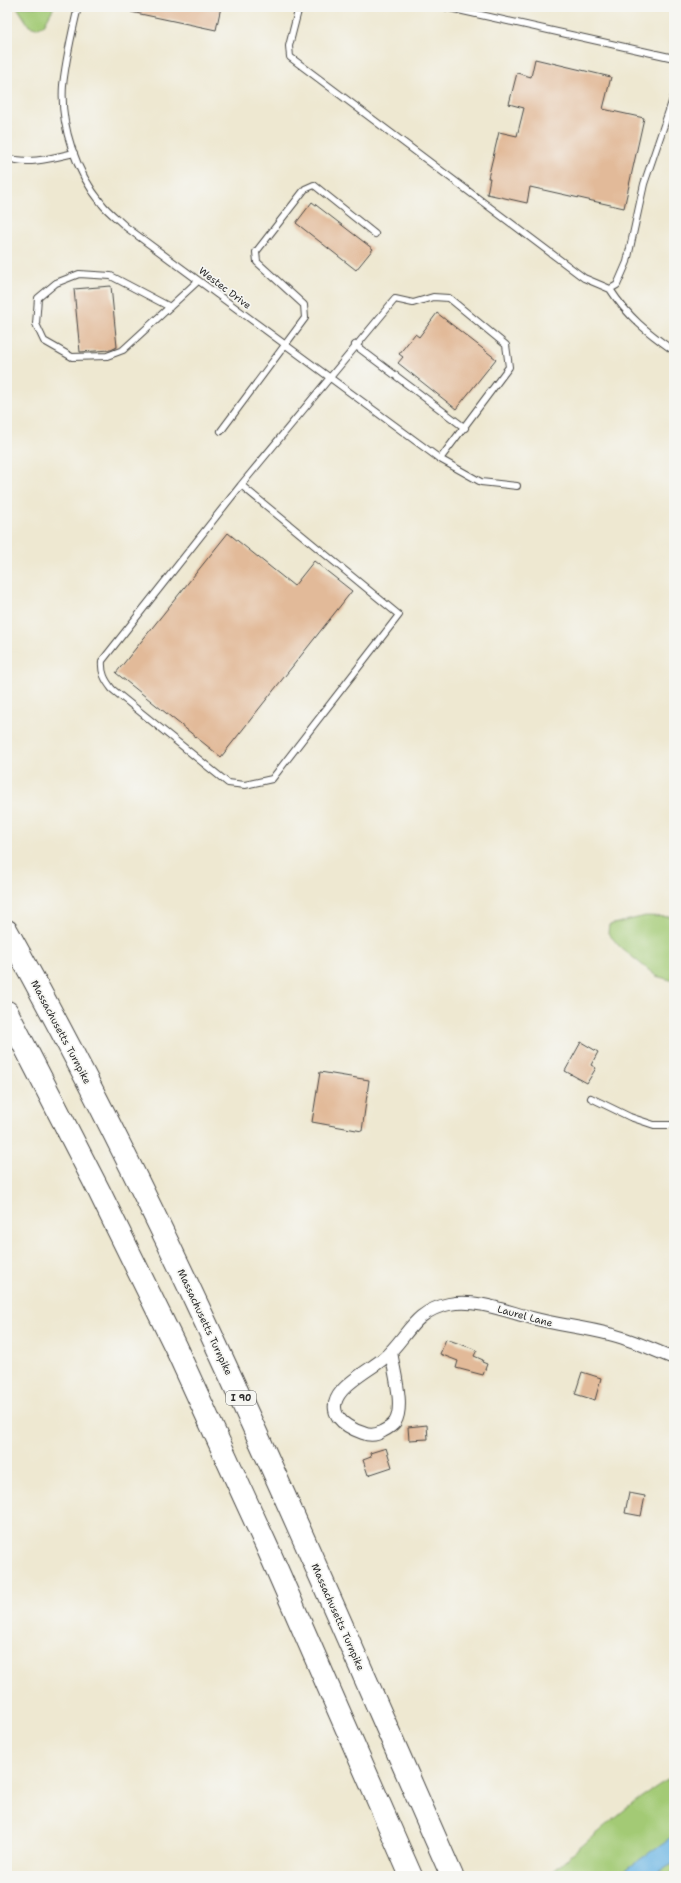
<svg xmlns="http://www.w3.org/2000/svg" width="681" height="1883" viewBox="0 0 681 1883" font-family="'Shantell Sans',sans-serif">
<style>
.green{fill:#a3ca75;stroke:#677a50}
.water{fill:#6bb5e4;stroke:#4b7088}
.building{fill:#e2ba99}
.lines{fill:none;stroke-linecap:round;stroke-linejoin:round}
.lane-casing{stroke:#484744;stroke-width:8}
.street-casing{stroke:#484744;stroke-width:14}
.highway-casing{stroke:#484744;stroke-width:24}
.lane{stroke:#fff;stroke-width:6}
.street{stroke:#fff;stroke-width:12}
.highway{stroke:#fff;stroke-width:22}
.labels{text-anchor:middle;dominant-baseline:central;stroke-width:3.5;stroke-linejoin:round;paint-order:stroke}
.shield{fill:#f6f6f2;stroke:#686867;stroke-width:1}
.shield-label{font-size:9px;font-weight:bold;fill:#2b2b2b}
.street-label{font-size:10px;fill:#2b2b2b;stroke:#f6f6f2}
</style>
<rect width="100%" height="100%" fill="#f6f6f2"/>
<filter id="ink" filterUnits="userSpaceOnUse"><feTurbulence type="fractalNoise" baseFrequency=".025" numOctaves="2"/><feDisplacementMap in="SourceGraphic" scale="8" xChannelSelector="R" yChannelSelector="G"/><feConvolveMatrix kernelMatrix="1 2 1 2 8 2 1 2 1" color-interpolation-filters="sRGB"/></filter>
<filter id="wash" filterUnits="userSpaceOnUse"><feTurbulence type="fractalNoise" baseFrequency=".012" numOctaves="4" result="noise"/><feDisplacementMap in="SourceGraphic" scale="16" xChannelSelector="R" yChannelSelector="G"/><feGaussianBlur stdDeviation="0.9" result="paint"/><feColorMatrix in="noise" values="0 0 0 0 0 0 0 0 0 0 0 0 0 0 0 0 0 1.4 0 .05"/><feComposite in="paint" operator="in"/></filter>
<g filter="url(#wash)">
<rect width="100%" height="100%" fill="#eee8d1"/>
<path class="green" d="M 17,7 L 54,7 L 44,25 L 36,28 L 29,26 Z
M 645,916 L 674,917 L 674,981 L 656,976 L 620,947 L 608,933 L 609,925 Z
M 674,1776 L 674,1876 L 548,1876 C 588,1841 627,1803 674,1776 Z"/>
<path class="water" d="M 674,1835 L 674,1863 L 652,1876 L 617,1876 Z"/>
<g id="blocks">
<path class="building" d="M 132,7 L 221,7 L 216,30 L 131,12 Z
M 535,59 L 611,77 L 603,109 L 644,118 L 624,208 L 530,187 L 527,203 L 487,194 L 490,178 L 488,178 L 499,132 L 517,136 L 524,108 L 509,104 L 517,73 L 531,77 Z
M 312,202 L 373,249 L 356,270 L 296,223 Z
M 111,286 L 117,347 L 111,350 L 80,352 L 74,289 Z
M 437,313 L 496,359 L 456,409 L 398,363 L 403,357 L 399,354 L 415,334 L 419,337 Z
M 228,533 L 294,586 L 314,561 L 352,591 L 221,757 L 116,673 Z
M 581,1042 L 598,1052 L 591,1065 L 596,1068 L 587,1083 L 565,1071 Z
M 320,1072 L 369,1080 L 362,1131 L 312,1122 Z
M 446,1339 L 477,1350 L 474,1356 L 483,1360 L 482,1362 L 487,1364 L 483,1375 L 456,1368 L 458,1361 L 440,1354 Z
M 582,1372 L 601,1378 L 595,1400 L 575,1394 Z
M 427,1425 L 428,1439 L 409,1440 L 408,1427 Z
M 386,1448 L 392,1467 L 368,1475 L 363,1460 L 371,1457 L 370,1453 Z
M 629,1493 L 645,1496 L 641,1516 L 625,1513 Z"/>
</g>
</g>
<g filter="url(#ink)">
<use href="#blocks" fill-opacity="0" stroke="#484744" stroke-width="1"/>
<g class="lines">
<g class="lane-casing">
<path id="lane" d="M 78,7 C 72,32 66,59 63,85 C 60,126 76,172 102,204 C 108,212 118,219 126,227 L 440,459 L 481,482 L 517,486
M 299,7 L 289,46 L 290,57 L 584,278 L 610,289 L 617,285 L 627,262 L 644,184 L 674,96
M 445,7 L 674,58
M 7,158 C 29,165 52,158 74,153
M 610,289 C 628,317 647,332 674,351
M 170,307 L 111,276 L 79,274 L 56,283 L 38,298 L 36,324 L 44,341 L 72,357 L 107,356 L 123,350 L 198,281
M 355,345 L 465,428
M 221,431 L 305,318 L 304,305 L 257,262 L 256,252 L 305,189 L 314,185 L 375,234
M 241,485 L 399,615 L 272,779 L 245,785 L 228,783 L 112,689 C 105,680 101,673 102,661 L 241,485 L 395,299 L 413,303 L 433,297 L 449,298 L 506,345 L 509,367 L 440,459
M 591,1098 L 630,1117 L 654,1125 L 674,1125"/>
</g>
<g class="street-casing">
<path id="street" d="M 391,1351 C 393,1369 405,1406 395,1422 C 392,1426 387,1429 383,1431 C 377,1435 370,1436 363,1433 C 354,1430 344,1425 338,1417 C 322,1392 370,1371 384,1358 C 408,1337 413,1311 449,1304 C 478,1299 505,1311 532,1318 C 557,1325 583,1327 609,1334 C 631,1339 653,1350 674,1358"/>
</g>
<g class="highway-casing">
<path id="highway" d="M 7,931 C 177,1235 311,1557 452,1876
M 7,1012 L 99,1191 L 175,1346 L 268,1549 L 411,1876"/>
</g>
<use href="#lane" class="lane"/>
<use href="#street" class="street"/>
<use href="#highway" class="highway"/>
</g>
</g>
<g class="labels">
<rect class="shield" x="226" y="1391" width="30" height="14" rx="3"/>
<g class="shield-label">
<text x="241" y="1398">I 90</text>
</g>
<g class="street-label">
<text transform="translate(225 288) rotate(37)">Westec Drive</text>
<text transform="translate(61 1032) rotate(62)">Massachusetts Turnpike</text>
<text transform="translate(525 1316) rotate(15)">Laurel Lane</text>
<text transform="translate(205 1322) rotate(65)">Massachusetts Turnpike</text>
<text transform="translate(338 1617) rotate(66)">Massachusetts Turnpike</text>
</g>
</g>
<rect width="681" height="1883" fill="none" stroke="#f6f6f2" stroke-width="24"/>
</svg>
